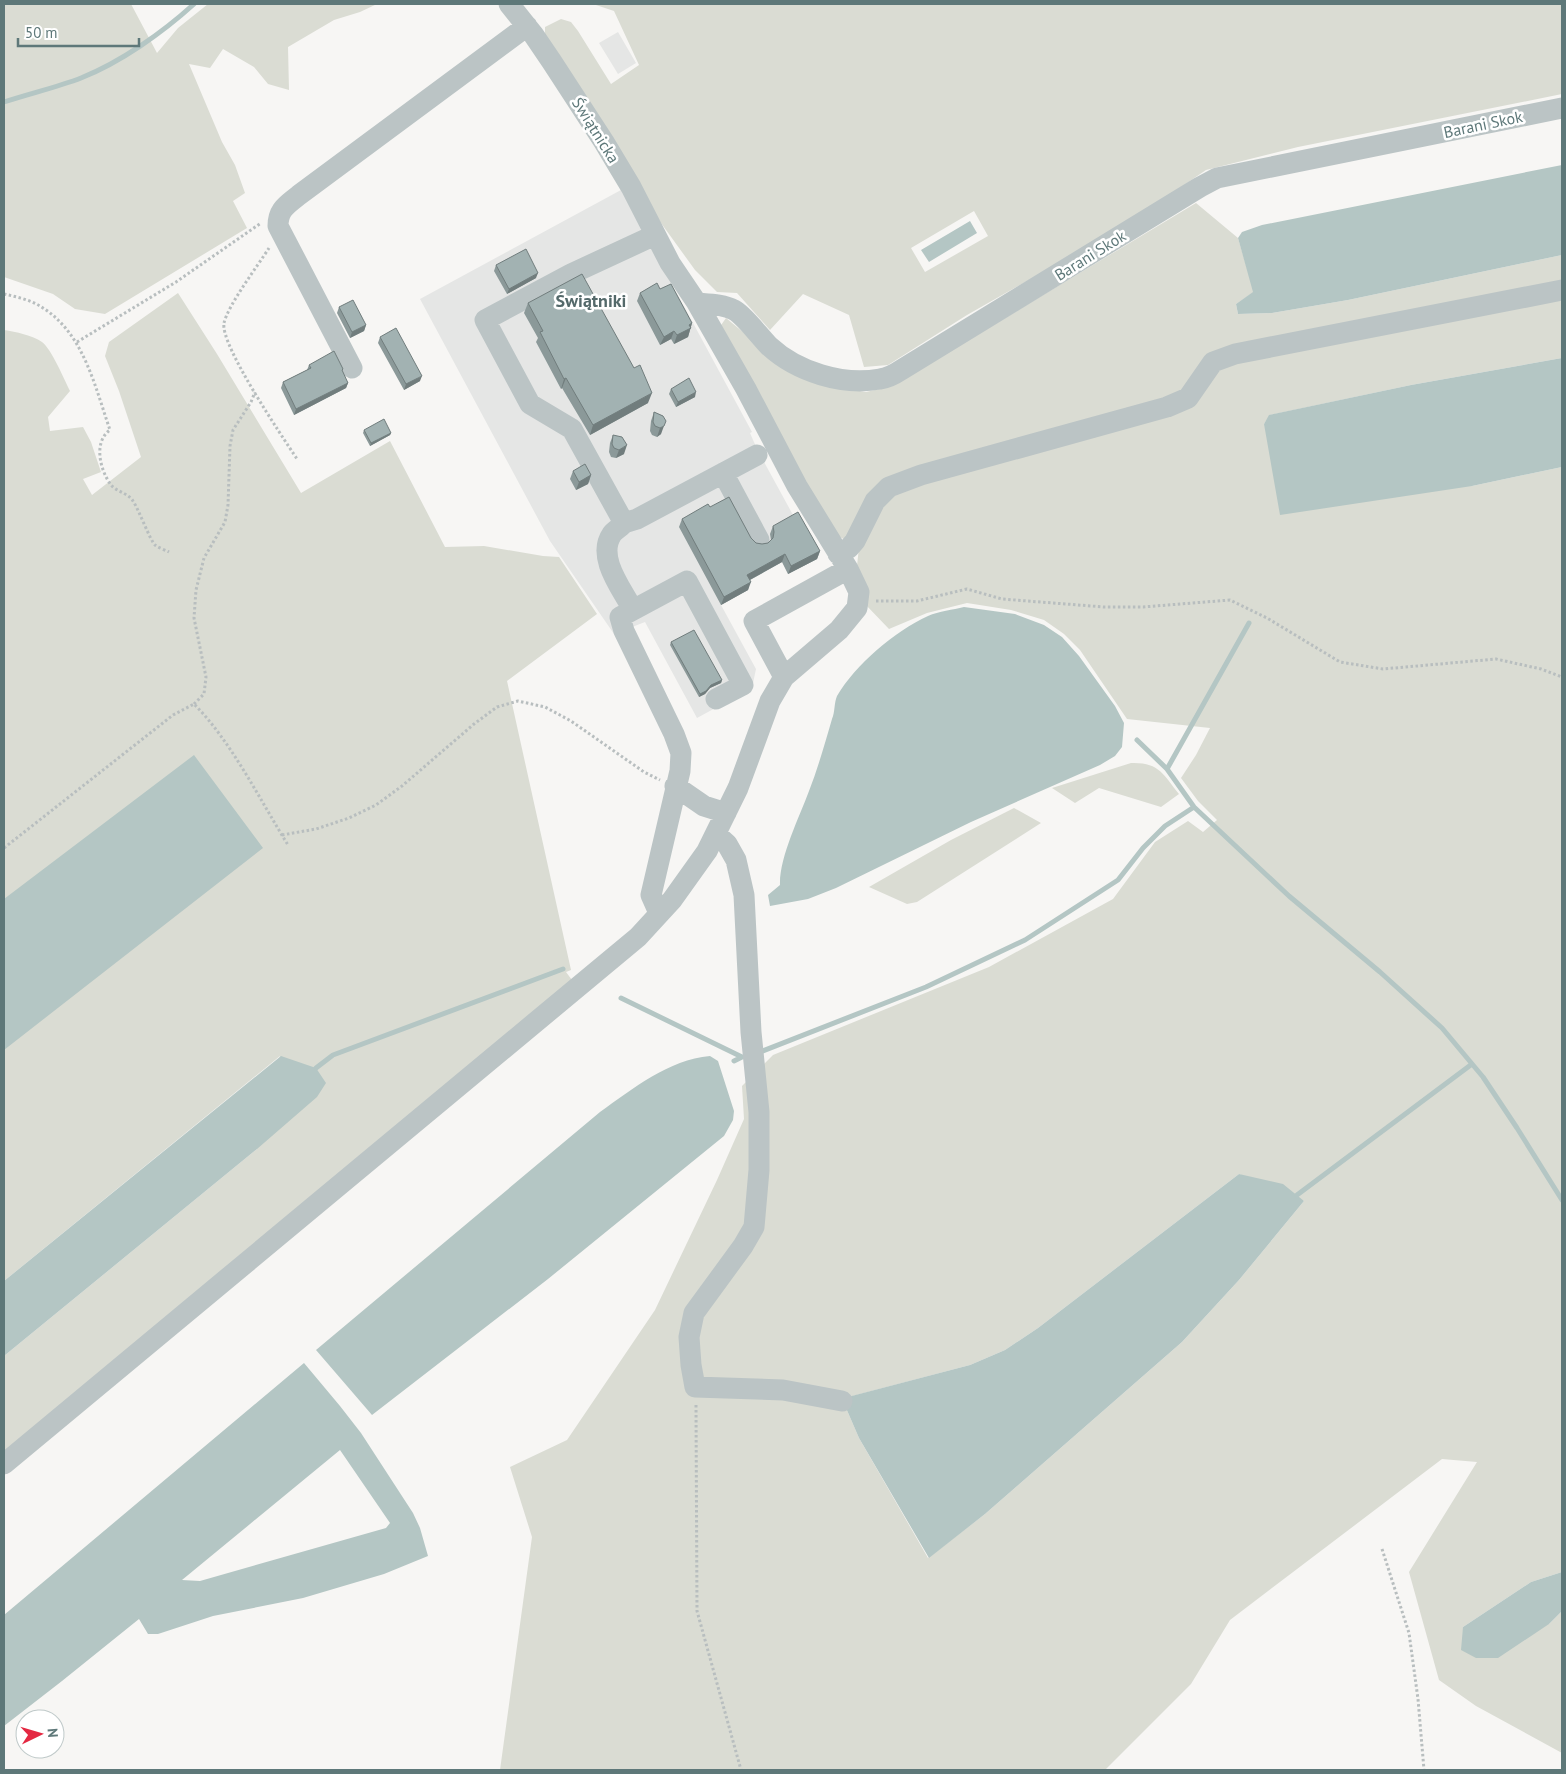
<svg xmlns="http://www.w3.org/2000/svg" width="1566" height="1774" viewBox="0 0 1566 1774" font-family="'PT Sans',sans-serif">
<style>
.built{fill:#e5e6e5}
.green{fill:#dadcd3;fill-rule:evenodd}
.water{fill:#b4c6c4;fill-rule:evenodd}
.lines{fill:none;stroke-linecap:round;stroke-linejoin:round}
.stream{stroke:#b4c6c4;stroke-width:5}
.path{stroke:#b8bebf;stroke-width:3;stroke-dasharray:2.5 2.5;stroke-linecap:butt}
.minor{stroke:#bbc4c5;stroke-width:21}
.wall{fill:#8b9999}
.shaded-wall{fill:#717d7d}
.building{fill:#a2b2b2;stroke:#717d7d}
.labels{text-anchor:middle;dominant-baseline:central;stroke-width:5;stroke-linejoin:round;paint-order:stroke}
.street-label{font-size:16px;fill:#5e7879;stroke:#fff}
.neighbourhood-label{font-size:18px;font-weight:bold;fill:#54696a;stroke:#fff}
</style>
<rect width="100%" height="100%" fill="#f7f6f4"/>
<path class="built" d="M 618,32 L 636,63 L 618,74 L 599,43 Z
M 621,190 L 642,229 L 649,248 L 653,249 L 752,432 L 750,433 L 757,449 L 817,559 L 788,574 L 782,562 L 745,583 L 748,590 L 721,605 L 756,669 L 752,688 L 697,718 L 645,622 L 614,634 L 550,541 L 420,299 Z"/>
<path class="green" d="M 4,4 L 131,4 L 157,53 L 178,28 L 208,4 L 377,4 L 360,12 L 334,20 L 288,47 L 289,90 L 268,84 L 254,67 L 223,49 L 210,68 L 189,64 L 222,142 L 235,165 L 245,193 L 233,201 L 247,228 L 105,314 L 75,309 L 53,294 L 4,277 Z
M 593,4 L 1562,4 L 1562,94 L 1298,147 L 1206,170 L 1124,226 L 967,315 L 888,365 L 864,367 L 849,315 L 803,294 L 770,330 L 737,293 L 717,292 L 695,270 L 661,223 L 545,39 L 545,27 L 561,19 L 571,22 L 578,31 L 611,84 L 639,65 L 614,11 ZM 974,211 L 988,236 L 925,272 L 911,248 Z
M 1196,203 L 1238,238 L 1254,292 L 1236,304 L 1238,314 L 1272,313 L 1348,300 L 1562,255 L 1562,358 L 1411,385 L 1270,415 L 1264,424 L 1472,486 L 1562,467 L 1562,1572 L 1531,1582 L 1463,1627 L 1549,1624 L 1562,1611 L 1562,1753 L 1476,1706 L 1439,1680 L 1409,1572 L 1477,1462 L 1442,1459 L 1230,1620 L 1191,1684 L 1105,1770 L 500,1770 L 532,1537 L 510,1467 L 567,1440 L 655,1310 L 717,1180 L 744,1119 L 742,1086 L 773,1055 L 989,967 L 1113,899 L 1155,842 L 1188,821 L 1203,832 L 1217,820 L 1198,801 L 1181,778 L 1196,755 L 1210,728 L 1127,719 L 1080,650 L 1064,634 L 1044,620 L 1011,610 L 967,603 L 927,613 L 889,629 L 865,604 L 857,566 L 859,547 L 834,534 L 719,328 L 726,318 L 784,366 L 822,385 L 866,392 L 892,386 ZM 1239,1174 L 1304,1201 L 1239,1280 L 1182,1342 L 985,1514 L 928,1558 L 859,1438 L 846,1408 L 845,1398 L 970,1365 L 1005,1350 L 1038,1328 Z
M 178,293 L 217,354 L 301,493 L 390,441 L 445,547 L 484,546 L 543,556 L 559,557 L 597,614 L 507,681 L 571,970 L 566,972 L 575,984 L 4,1454 L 4,1356 L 257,1149 L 280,1056 L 4,1281 L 4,330 C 16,332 32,335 42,342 C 51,348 65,381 70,391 L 48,417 L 50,431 L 83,427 L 91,442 L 101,472 L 83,479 L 92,495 L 141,457 L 119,391 L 105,356 L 109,342 Z
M 1131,763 C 1159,762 1163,774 1179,794 L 1161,807 L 1099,788 L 1075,803 L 1052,788 Z
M 1014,808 L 1041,823 L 917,902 L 907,904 L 869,887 L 951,840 Z"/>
<path class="water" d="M 1562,165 L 1562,255 L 1348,300 L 1272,313 L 1238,314 L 1236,304 L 1253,292 L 1238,238 L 1242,232 L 1262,225 Z
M 970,221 L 977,233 L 929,262 L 921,250 Z
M 1562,358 L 1562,467 L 1472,486 L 1280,515 L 1264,424 L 1269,415 L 1411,385 Z
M 964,607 L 1015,614 L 1044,625 L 1062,637 L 1079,656 L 1115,706 L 1124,723 L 1122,747 L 1115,756 L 1100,765 L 971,822 L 836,888 L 808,899 L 770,906 L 768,895 L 780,885 C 779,858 799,818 809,791 C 818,768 825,743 832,719 C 835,712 834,703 837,696 C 855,665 895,631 928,616 C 939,611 953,610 964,607 Z
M 194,755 L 263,848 L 4,1050 L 4,899 Z
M 281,1056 L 316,1068 L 326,1083 L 317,1097 L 257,1149 L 4,1356 L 4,1281 Z
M 710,1056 L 718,1061 L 734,1111 L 733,1120 L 724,1136 L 548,1279 L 372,1415 L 316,1350 L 600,1112 C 634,1088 668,1060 710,1056 Z
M 1239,1174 L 1283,1184 L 1304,1201 L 1239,1280 L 1182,1342 L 985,1514 L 929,1558 L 859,1438 L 846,1408 L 844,1398 L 970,1365 L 1005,1350 L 1038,1328 Z
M 304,1363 L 340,1406 L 361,1433 L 413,1513 L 420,1528 L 428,1556 L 384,1574 L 303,1598 L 213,1616 L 158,1634 L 148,1634 L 139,1619 L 62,1681 L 4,1726 L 4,1615 ZM 340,1450 L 390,1523 L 386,1528 L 200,1581 L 182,1580 Z
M 1562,1572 L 1562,1611 L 1549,1624 L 1498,1658 L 1476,1658 L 1461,1650 L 1463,1627 L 1531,1582 Z"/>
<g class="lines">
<path class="stream" d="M 4,102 C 28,94 58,87 81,78 C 121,62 162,33 194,4
M 1137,740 L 1167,769 L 1194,807 L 1289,896 L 1380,972 L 1442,1028 L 1483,1077 L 1517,1128 L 1562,1200
M 1167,769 L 1249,623
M 621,998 L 742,1057
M 760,1052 L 926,987 L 1025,940 L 1118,880 L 1143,848 L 1165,826 L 1194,807
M 734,1061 L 742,1057
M 316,1068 L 333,1055 L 563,969
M 1297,1195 L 1472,1064"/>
<path class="path" d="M 269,248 C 259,264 228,305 224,323 C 220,345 282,436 297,459
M 4,294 C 17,297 32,300 43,308 C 84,334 95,387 110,430 C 93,442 100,470 111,485 C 117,492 128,493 133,501 C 139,510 150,540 155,545 C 159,548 165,550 169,552
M 77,342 L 176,282 L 261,223
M 876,601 L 917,601 L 967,589 L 1002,599 L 1104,607 L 1143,607 L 1230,600 L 1267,618 L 1340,662 L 1383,669 L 1496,659 L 1541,669 L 1562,677
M 194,704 L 204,694 L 206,677 L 194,618 L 196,590 L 204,558 L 225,522 L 228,505 L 230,446 L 233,430 L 251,402 L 255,392
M 282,835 L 316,829 L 349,818 L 376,805 L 402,786 L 474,724 L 497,707 L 518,701 L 545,707 L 571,721 L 644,772 L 660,780
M 4,848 L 173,715 L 194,704 C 231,741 260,800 288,845
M 696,1405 L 697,1611 L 741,1770
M 1382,1549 L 1409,1633 L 1418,1699 L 1424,1770"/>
<path class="minor" d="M 509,4 L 533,34 L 552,62 L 604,142 L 631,187 L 670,263 L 697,303 C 709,304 723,304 734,310 C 744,315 760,337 769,346 C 797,372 843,386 880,379 C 888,378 895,374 901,370 L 1200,187 L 1217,178 L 1562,108
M 655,235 L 571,274 L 485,320 L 530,404 L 572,429 L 624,523 C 621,527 615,530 612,534 C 596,557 622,589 633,610 L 687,581 L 743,685 L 716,699
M 352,368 L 278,226 C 278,209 287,205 299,195 L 527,26
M 723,473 L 759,540
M 624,523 L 637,519 L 757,455
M 838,554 L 849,548 L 855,541 L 875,501 L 889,487 L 921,475 L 1167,407 L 1188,398 L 1213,362 L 1235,354 L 1562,290
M 633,610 L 620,617 L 624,631 L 674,734 L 681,753 L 680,771 L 651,895 L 659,913
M 784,677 L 754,621 L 848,569
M 675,786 L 704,806 L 726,813
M 716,834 L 727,844 L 736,860 L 744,895 L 751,1032 L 759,1112 L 759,1170 L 754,1227 L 743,1246 L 694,1313 L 689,1337 L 691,1365 L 695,1387 L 783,1390 L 842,1401
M 4,1464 L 638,937 L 672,900 L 707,851 L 738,788 L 770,701 L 784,677 L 839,630 L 857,608 L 859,592 L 848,569 L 797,486 L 746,389 L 697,303"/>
</g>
<path class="wall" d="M 496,265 L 536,278 L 507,294 L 494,271 Z
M 660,289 L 692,323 L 688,337 L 674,344 L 671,339 L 660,345 L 637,301 L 640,293 Z
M 528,303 L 648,403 L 590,435 L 562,388 L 561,389 L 536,342 L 538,338 L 524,313 Z
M 339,307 L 366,325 L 364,331 L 350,338 L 337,313 Z
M 380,337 L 420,381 L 404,390 L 378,343 Z
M 309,365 L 342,372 L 348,383 L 346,388 L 294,415 L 281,388 L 283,382 L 307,370 Z
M 671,389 L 695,397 L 676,407 L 669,394 Z
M 654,412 L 663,416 L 661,434 L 657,437 L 652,435 L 650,431 L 651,421 Z
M 364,430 L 391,433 L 390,435 L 370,446 L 363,433 Z
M 613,435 L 624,454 L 616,458 L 611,457 L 609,452 L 610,443 Z
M 573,471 L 591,475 L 588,484 L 576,490 L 570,479 Z
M 710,507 L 751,538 L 756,543 L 762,544 L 768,543 L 771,540 L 770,534 L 773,526 L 820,551 L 817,559 L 788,574 L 782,562 L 750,580 L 748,590 L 721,605 L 679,527 L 682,519 Z
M 671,642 L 722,680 L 721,683 L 710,688 L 705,694 L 699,697 L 670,645 Z"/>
<path class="shaded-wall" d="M 538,273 L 536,278 L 507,294 L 509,289 Z
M 692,323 L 688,337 L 674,344 L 677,335 Z
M 366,325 L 364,331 L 350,338 L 352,332 Z
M 674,331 L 671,339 L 660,345 L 664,337 Z
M 422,376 L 420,381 L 404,390 L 406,384 Z
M 566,378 L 562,388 L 561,389 L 564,379 Z
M 348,383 L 346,388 L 294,415 L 296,409 Z
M 696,392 L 695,397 L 676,407 L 678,402 Z
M 652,393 L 648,403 L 590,435 L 593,425 Z
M 664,426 L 661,434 L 657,437 L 660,428 Z
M 391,433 L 390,435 L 370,446 L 371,443 Z
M 627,445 L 624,454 L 616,458 L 619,450 Z
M 591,475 L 588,484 L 576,490 L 579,482 Z
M 820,551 L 817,559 L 788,574 L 791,566 Z
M 785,554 L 782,562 L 744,583 L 747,575 Z
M 751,582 L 748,590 L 721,605 L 724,597 Z
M 722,680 L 721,683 L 710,688 L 705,694 L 699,697 L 700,694 L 711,685 Z"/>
<path class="building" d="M 526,249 L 538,273 L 509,289 L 496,265 Z
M 582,274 L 634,368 L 640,365 L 652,393 L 593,425 L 566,378 L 564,379 L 540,332 L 543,331 L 528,303 Z
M 657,283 L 660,289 L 671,284 L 692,323 L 689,325 L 691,328 L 677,335 L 674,331 L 664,337 L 640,293 Z
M 353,300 L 366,325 L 352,332 L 339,307 Z
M 396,328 L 422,376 L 406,384 L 380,337 Z
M 334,351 L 343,369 L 342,370 L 348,383 L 296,409 L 283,382 L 311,368 L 309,365 Z
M 689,378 L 696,392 L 678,402 L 671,389 Z
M 654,412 L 663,416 L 666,421 L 664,426 L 660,428 L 655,426 L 653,422 Z
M 384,419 L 391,433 L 371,443 L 364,430 Z
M 613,435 L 622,437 L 627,445 L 619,450 L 614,448 L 612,444 Z
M 585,464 L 591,475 L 579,482 L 573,471 Z
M 729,497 L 751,538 L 756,543 L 762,544 L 768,543 L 773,538 L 774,532 L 773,526 L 798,512 L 820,551 L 791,566 L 785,554 L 747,575 L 751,582 L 724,597 L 682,519 L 708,504 L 710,507 Z
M 694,630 L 722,680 L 711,685 L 706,691 L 700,694 L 671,642 Z"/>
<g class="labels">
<g class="street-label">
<text transform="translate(1483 124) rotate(-12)">Barani Skok</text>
<text transform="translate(596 130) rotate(58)">Świątnicka</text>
<text transform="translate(1090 255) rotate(-32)">Barani Skok</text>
</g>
<g class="neighbourhood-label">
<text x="591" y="300">Świątniki</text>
</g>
</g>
<rect width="1566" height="1774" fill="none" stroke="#5e7879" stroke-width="10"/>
<g transform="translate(40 1734) rotate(85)"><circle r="24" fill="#ffffff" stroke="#bfc9c9"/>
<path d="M0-4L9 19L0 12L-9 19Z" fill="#e42842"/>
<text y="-8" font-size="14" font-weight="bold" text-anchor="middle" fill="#5e7879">N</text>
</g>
<path d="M18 38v8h121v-8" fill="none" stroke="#5e7879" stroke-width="2.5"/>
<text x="25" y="38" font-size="15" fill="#5e7879" stroke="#ffffff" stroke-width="4" paint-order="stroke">50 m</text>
</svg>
